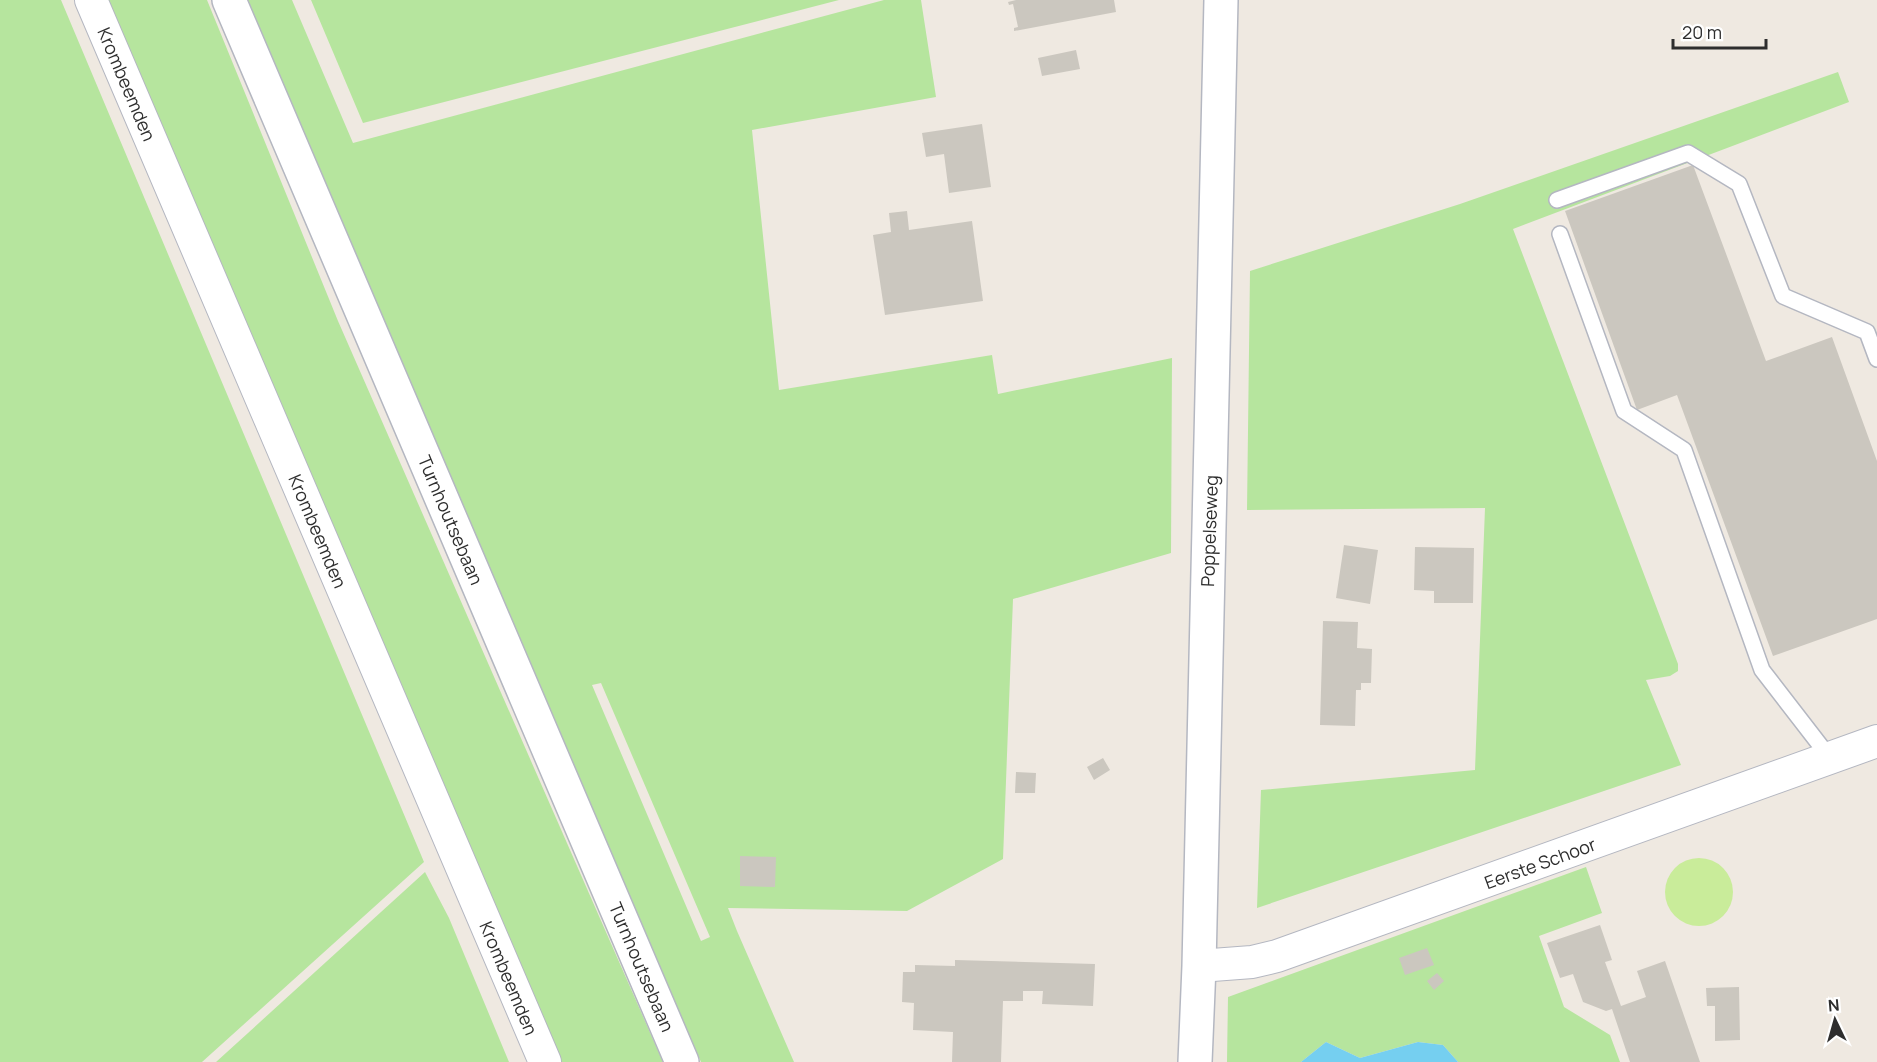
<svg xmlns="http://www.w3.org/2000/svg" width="1877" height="1062" viewBox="0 0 1877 1062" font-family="Manrope,sans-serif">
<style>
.green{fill:#b6e59e;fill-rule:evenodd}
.pitch{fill:#c9ec9a}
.water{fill:#75cff0}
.building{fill:#cbc7bf}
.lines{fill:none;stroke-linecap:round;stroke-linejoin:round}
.service-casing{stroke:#b4b7c1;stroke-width:18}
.minor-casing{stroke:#b4b7c1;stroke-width:34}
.tertiary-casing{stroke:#b4b7c1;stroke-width:36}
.secondary-casing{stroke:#b4b7c1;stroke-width:36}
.service{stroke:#fff;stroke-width:15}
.minor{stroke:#fff;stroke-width:32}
.tertiary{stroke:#fff;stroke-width:33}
.secondary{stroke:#fff;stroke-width:33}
.labels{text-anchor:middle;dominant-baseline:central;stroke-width:6;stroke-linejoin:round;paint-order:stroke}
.street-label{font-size:18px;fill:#2e2e2e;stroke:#fff}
</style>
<rect width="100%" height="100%" fill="#efe9e1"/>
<path class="green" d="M 0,0 L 61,0 L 424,862 L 202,1062 L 0,1062 Z
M 104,0 L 207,0 L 338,321 L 663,1062 L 556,1062 Z
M 243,0 L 292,0 L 353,143 L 884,0 L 921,0 L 936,97 L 752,130 L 779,390 L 992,355 L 998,394 L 1172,358 L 1171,553 L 1013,599 L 1003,859 L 907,911 L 728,908 L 737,931 L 794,1062 L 701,1062 L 377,318 ZM 601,683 L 710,937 L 701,941 L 592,685 Z
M 311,0 L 839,0 L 363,123 Z
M 1838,72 L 1849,102 L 1513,229 L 1678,664 L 1678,671 L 1670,676 L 1646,680 L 1681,765 L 1257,908 L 1261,790 L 1475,770 L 1485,508 L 1247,510 L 1250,271 L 1460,204 Z
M 1586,867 L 1602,913 L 1539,936 L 1564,1007 L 1610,1035 L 1620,1062 L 1458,1062 L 1443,1045 L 1418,1042 L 1360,1058 L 1326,1042 L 1301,1062 L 1227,1062 L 1228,997 Z
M 425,872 L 449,918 L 509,1062 L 216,1062 Z"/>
<path class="pitch" d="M1665 892a34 34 0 1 1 68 0a34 34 0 1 1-68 0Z"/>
<path class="water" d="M 1326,1042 L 1360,1058 L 1418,1042 L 1443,1045 L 1458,1062 L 1301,1062 Z"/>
<path class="building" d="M 1016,0 L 1114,0 L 1116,12 L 1014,31 L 1014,28 L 1018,27 L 1013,4 L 1009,5 L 1008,2 Z
M 1076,50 L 1080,69 L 1042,76 L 1038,58 Z
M 982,124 L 991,187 L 949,193 L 944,154 L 926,157 L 922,133 Z
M 1693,165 L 1766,361 L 1832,337 L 1877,461 L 1877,619 L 1773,656 L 1677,395 L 1637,410 L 1565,211 Z
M 907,211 L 909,230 L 972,221 L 983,301 L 885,315 L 873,235 L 891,232 L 889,213 Z
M 1344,545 L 1378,550 L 1370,604 L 1336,598 Z
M 1415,547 L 1474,548 L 1473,603 L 1434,603 L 1434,591 L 1414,590 Z
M 1323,621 L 1358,622 L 1357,648 L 1372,649 L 1371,683 L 1361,683 L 1361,690 L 1356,690 L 1355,726 L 1320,725 Z
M 1103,758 L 1110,770 L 1094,780 L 1087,767 Z
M 1016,772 L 1036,773 L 1035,793 L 1015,793 Z
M 740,856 L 776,857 L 775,887 L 740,886 Z
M 1600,925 L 1612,960 L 1605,962 L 1621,1006 L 1646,997 L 1637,971 L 1665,961 L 1700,1062 L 1630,1062 L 1612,1009 L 1606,1011 L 1583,1002 L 1573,974 L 1560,978 L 1547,943 Z
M 1427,948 L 1434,965 L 1405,975 L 1399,958 Z
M 955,960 L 1095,964 L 1093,1006 L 1042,1004 L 1043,991 L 1023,991 L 1023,1001 L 1003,1001 L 1001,1062 L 952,1062 L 953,1032 L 913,1030 L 914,1003 L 902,1002 L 903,972 L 915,972 L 915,965 L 955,966 Z
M 1437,973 L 1444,981 L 1434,990 L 1427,981 Z
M 1739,987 L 1740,1040 L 1715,1041 L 1715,1006 L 1707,1006 L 1706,988 Z"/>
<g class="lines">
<g class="service-casing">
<path id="service" d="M 1557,200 L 1688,153 L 1739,184 L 1783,296 L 1867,332 L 1877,359
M 1560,234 L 1624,411 L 1684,450 L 1762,670 L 1830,758"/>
</g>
<g class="minor-casing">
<path id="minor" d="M 91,0 L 545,1062
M 1199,966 L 1252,962 L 1277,956 L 1877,741"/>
</g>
<g class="tertiary-casing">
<path id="tertiary" d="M 1195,1062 L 1199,966 L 1221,0"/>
</g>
<g class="secondary-casing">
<path id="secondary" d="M 229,0 L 682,1062"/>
</g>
<use href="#service" class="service"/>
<use href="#minor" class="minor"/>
<use href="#tertiary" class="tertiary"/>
<use href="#secondary" class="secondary"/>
</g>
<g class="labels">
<g class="street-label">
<text transform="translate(127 84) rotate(67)">Krombeemden</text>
<text transform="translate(451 520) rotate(67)">Turnhoutsebaan</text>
<text transform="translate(318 531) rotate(67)">Krombeemden</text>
<text transform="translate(1209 531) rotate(-88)">Poppelseweg</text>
<text transform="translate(1540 863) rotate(-20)">Eerste Schoor</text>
<text transform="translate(642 967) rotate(67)">Turnhoutsebaan</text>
<text transform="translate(509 978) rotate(67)">Krombeemden</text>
</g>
</g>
<g transform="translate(1835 1020) rotate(355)" stroke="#ffffff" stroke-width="4.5" paint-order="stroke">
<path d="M0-4.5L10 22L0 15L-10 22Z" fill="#2e2e2e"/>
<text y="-9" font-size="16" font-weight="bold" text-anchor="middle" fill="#2e2e2e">N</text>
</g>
<path d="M1673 39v9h93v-9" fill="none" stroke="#2e2e2e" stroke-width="3"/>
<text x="1682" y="39" font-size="18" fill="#2e2e2e" stroke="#ffffff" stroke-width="4.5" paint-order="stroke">20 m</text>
</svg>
